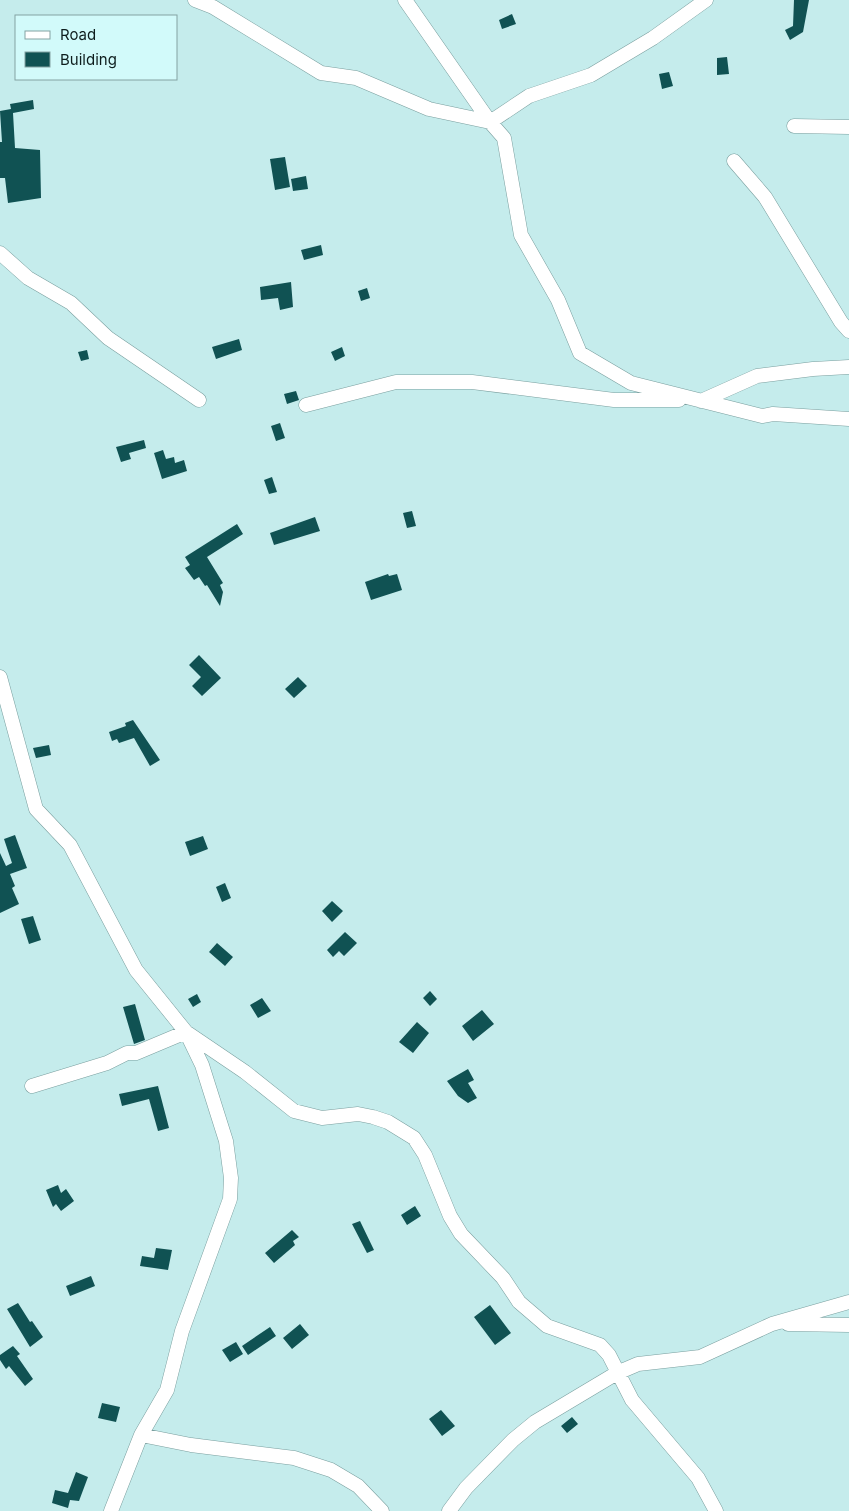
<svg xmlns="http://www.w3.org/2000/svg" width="849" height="1511" viewBox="0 0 849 1511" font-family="Inter,sans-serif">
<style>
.building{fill:#105253}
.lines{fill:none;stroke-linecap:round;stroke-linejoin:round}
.street-casing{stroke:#7a9f9f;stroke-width:15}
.street{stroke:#fff;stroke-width:14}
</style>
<rect width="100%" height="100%" fill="#c5ecec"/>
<path class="building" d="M 794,0 L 809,0 L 803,32 L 790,40 L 785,30 L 793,26 Z
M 512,14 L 516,24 L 502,29 L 499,20 Z
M 727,57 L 729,74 L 717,75 L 717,58 Z
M 669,72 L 673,86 L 662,89 L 659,74 Z
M 33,100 L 34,109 L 13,113 L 15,148 L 40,150 L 41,198 L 8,203 L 5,178 L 0,178 L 0,142 L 2,142 L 0,111 L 11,109 L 10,104 Z
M 285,157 L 290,187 L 275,190 L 270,159 Z
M 306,176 L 308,189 L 293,191 L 291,179 Z
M 321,245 L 323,255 L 304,260 L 301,250 Z
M 291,282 L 293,307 L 280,310 L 278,298 L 261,300 L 260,287 Z
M 367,288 L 370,298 L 361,301 L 358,291 Z
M 239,339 L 242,350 L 216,359 L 212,347 Z
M 342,347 L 345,356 L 335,361 L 331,352 Z
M 87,350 L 89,359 L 81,361 L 78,352 Z
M 296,391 L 299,400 L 287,404 L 284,394 Z
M 280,423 L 285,438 L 276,441 L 271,426 Z
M 144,440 L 146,448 L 129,453 L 131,459 L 121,462 L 116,447 Z
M 163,450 L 166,459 L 174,457 L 175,463 L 184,460 L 187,471 L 162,479 L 154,453 Z
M 272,477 L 277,492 L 269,494 L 264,480 Z
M 412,511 L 416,526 L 407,528 L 403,513 Z
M 315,517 L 320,531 L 274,545 L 270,533 Z
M 237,524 L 243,534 L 207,557 L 223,583 L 220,585 L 223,592 L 220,606 L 207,585 L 205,586 L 199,577 L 194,580 L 185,568 L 190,565 L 185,557 Z
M 388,574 L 389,576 L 397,574 L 402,590 L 371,600 L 365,582 Z
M 199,655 L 221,678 L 202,696 L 192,686 L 201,677 L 189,665 Z
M 298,677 L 307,686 L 294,698 L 285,689 Z
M 133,720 L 160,760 L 150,766 L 134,738 L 119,743 L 117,739 L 112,741 L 109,732 L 126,726 L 125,723 Z
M 49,745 L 51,755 L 36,758 L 33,748 Z
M 15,835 L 27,868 L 10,874 L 15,886 L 12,888 L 19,904 L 0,913 L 0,853 L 6,866 L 12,863 L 4,839 Z
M 203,836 L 208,849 L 190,856 L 185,842 Z
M 225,883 L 231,898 L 222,902 L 216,887 Z
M 332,901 L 343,911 L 332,922 L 322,911 Z
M 33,916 L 41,940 L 29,944 L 21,919 Z
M 345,932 L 357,943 L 344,956 L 339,951 L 333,957 L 327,950 Z
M 217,943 L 233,957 L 225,966 L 209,952 Z
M 430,991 L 437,999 L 430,1006 L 423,998 Z
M 197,994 L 201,1002 L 193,1007 L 188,999 Z
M 262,998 L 271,1011 L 258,1018 L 250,1005 Z
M 135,1004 L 145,1040 L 134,1044 L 123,1007 Z
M 482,1010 L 494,1024 L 473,1041 L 462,1026 Z
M 417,1022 L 429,1033 L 413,1053 L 399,1042 Z
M 468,1069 L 474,1080 L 468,1083 L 477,1098 L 468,1103 L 458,1096 L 447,1081 Z
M 158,1086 L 169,1128 L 158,1131 L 149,1099 L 122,1106 L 119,1094 Z
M 58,1185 L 61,1193 L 66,1189 L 74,1201 L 61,1211 L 56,1204 L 53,1207 L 46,1190 Z
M 415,1206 L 421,1216 L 407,1225 L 401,1215 Z
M 360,1221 L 374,1250 L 367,1253 L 352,1224 Z
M 292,1230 L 299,1237 L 293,1241 L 295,1245 L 274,1263 L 265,1253 Z
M 156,1248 L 172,1250 L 168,1270 L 140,1266 L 142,1256 L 154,1258 Z
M 91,1276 L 95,1286 L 70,1296 L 66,1286 Z
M 18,1303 L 30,1322 L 32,1321 L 43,1337 L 30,1347 L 7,1309 Z
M 490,1305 L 511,1333 L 495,1345 L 474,1317 Z
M 300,1324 L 309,1335 L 292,1349 L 283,1338 Z
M 270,1327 L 276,1336 L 248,1355 L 242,1346 Z
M 236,1342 L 243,1354 L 230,1362 L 222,1350 Z
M 13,1346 L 20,1354 L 17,1356 L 33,1379 L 25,1386 L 9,1366 L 6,1369 L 0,1360 L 0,1355 Z
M 102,1403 L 120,1407 L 116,1422 L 98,1418 Z
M 441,1410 L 455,1426 L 442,1436 L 429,1419 Z
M 572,1417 L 578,1424 L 567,1433 L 561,1426 Z
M 76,1472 L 88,1477 L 79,1501 L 70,1500 L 68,1508 L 52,1503 L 55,1490 L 68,1493 Z"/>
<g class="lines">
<g class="street-casing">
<path id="street" d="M 195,0 L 213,7 L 321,73 L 356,78 L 429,109 L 490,122 L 504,138 L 521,235 L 558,300 L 580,353 L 631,383 L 762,416 L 773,414 L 849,419
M 405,0 L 490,122 L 529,96 L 591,75 L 653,38 L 706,0
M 794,126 L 849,127
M 734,161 L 765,197 L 841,322 L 849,331
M 0,253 L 28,278 L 71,303 L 108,338 L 199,400
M 701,401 L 757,376 L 813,369 L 849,367
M 306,405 L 396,382 L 472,382 L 614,400 L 679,400
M 0,677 L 36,809 L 70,845 L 136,970 L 186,1032 L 202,1065 L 226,1141 L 231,1178 L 230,1199 L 182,1331 L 167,1390 L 141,1435 L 111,1511
M 32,1086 L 107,1063 L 127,1053 L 136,1053 L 186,1032 L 245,1072 L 294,1111 L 322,1118 L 358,1114 L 373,1117 L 388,1122 L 414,1138 L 425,1155 L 450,1216 L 461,1234 L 503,1278 L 519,1302 L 547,1326 L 600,1345 L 609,1355 L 632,1400 L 698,1478 L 716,1511
M 788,1324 L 849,1325
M 141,1435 L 191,1445 L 294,1458 L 331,1470 L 358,1486 L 382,1511
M 449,1511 L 466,1488 L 513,1440 L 535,1422 L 617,1373 L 638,1364 L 700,1357 L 772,1324 L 849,1302"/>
</g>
<use href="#street" class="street"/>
</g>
<rect x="15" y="15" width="162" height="65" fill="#d2fafa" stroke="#84a2a2"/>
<rect x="25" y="31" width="25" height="8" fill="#ffffff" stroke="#84a2a2"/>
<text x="60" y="40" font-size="15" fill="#0e1d1d">Road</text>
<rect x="25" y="52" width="25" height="15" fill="#105253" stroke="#84a2a2"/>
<text x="60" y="65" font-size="15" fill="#0e1d1d">Building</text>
</svg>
